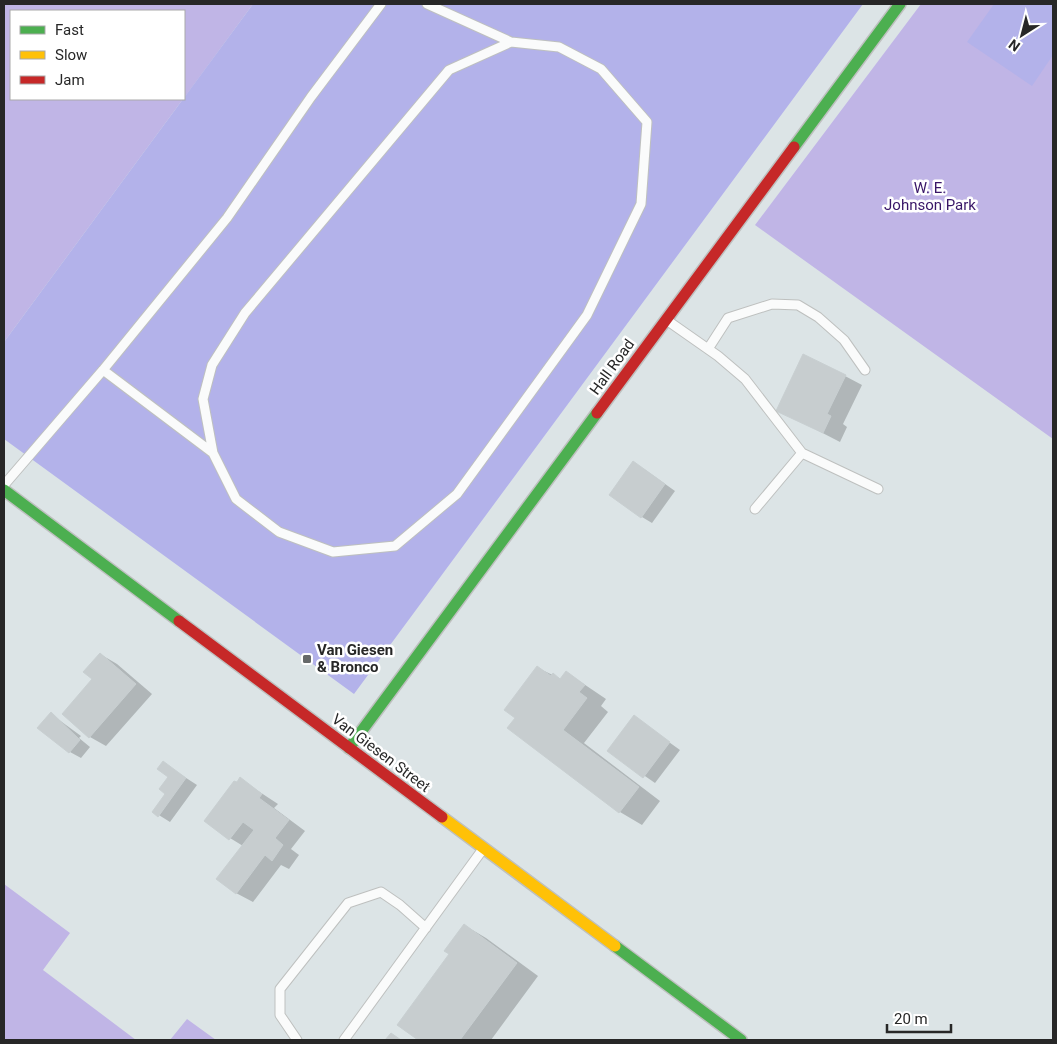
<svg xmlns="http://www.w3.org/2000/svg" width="1057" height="1044" viewBox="0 0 1057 1044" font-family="Roboto,sans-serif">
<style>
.green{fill:#c0b5e6}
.pitch{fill:#b3b2ea}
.shadow{fill:#0003}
.building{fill:#c7cdcf;stroke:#c8cfd1}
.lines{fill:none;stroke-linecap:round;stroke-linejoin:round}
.lane-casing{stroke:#bec0bf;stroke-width:11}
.fast-casing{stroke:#bec0bf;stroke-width:14}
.slow-casing{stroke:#bec0bf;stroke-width:14}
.jam-casing{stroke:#bec0bf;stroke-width:14}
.lane{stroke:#fafbfb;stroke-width:9}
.fast{stroke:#4caf50;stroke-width:11}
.slow{stroke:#ffc107;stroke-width:11}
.jam{stroke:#c62828;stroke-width:11}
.poi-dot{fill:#66696a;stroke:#fff;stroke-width:2}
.labels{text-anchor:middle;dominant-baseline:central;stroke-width:5;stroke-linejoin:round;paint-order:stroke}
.park-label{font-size:15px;fill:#381567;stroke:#fff}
.street-label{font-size:15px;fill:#272727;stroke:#fff}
.poi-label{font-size:15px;font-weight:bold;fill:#272727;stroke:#fff;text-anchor:start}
</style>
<rect width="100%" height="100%" fill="#dce4e6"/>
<path class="green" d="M 4,4 L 253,4 L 184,98 L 184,11 L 11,11 L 11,99 L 183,99 L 4,342 Z
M 921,4 L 1053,4 L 1053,439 L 755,225 Z
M 4,884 L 70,933 L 43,970 L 136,1040 L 4,1040 Z
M 187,1019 L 216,1040 L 170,1040 Z"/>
<path class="pitch" d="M 253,4 L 863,4 L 354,694 L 4,439 L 4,342 Z
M 994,4 L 1053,4 L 1053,55 L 1032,86 L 967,42 Z"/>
<path class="shadow" d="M 845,376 L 862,385 L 843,424 L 847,427 L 840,442 L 778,410 Z
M 644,469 L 675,491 L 652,523 L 642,517 Z
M 100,654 L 117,664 L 152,694 L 106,746 L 90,737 L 94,679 Z
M 538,668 L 561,679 L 566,672 L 606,699 L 601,706 L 608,712 L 584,743 L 660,801 L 642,825 L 620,812 L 509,728 L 517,718 Z
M 51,714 L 81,736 L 79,738 L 90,747 L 81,758 L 70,752 Z
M 634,717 L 680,750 L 655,783 L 609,751 Z
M 163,763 L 197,785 L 170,822 L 154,812 L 167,794 L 170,777 Z
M 240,779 L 278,804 L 274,808 L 305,831 L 291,849 L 299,855 L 289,869 L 281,865 L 253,902 L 236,893 L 243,846 L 230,838 L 237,784 Z
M 464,925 L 486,938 L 538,976 L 491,1040 L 420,1040 L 399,1025 L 451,954 Z"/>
<path class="building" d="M 803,354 L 846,375 L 827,414 L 831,416 L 823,433 L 776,411 Z
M 633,461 L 665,484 L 641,518 L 609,495 Z
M 100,653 L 136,684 L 89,738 L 62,714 L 92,679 L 83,672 Z
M 537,666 L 551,676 L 553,673 L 560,679 L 566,671 L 585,685 L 579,692 L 587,698 L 563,730 L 639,787 L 619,813 L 507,728 L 515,718 L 504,710 Z
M 51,712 L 80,740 L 69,753 L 37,728 Z
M 634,715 L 670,742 L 643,778 L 607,751 Z
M 163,761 L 186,778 L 158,817 L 152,812 L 165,794 L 159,789 L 168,777 L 157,769 Z
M 240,777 L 262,794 L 259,798 L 289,820 L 275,838 L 283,845 L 272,861 L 265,855 L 236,894 L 216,879 L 254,830 L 243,822 L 229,840 L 204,821 L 234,781 L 237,782 Z
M 464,924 L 517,963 L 460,1040 L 418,1040 L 397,1025 L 449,954 L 444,951 Z
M 391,1033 L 401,1040 L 385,1040 Z"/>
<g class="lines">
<g class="lane-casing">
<path id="lane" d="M 427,4 L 511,42 L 559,47 L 601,69 L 647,122 L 641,204 L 587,315 L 457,494 L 395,546 L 333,552 L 279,532 L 236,499 L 213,453 L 203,399 L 212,365 L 245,313 L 449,70 L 511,42
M 668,321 L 718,356 L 745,379 L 802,453 L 878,489
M 708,349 L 728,318 L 772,304 L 798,305 L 818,317 L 844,340 L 865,370
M 103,370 L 213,453
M 4,485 L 103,370 L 227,218 L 311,97 L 381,4
M 755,509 L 802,453
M 297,1040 L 280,1015 L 280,989 L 348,903 L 381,892 L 400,905 L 426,928
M 344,1040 L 483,849"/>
</g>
<g class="fast-casing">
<path id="fast" d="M 794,147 L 900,4
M 4,490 L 179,621
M 349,748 L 597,413
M 615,946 L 741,1040"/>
</g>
<g class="slow-casing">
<path id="slow" d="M 442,817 L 615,946"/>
</g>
<g class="jam-casing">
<path id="jam" d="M 597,413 L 794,147
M 179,621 L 442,817"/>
</g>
<use href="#lane" class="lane"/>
<use href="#fast" class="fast"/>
<use href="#slow" class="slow"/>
<use href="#jam" class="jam"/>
</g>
<rect class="poi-dot" x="302" y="654" width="10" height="10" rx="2.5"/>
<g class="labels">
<g class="park-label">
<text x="930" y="188">W. E.<tspan x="930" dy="17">Johnson Park</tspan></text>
</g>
<g class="street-label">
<text transform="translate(612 367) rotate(-54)">Hall Road</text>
<text transform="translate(381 753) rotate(37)">Van Giesen Street</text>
</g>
<g class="poi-label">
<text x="317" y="650">Van Giesen<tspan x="317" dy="17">&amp; Bronco</tspan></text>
</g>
</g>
<rect width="1057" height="1044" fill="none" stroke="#272727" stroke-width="10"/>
<rect x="10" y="10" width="175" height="90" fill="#ffffff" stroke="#a9a9a9"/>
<rect x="20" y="26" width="25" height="8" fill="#4caf50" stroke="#a9a9a9"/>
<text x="55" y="35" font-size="15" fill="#272727">Fast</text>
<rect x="20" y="51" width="25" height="8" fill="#ffc107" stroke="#a9a9a9"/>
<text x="55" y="60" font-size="15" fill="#272727">Slow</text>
<rect x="20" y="76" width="25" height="8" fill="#c62828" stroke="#a9a9a9"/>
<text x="55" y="85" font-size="15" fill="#272727">Jam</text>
<g transform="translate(1022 35) rotate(216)" stroke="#ffffff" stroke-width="4" paint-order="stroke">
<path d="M0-4L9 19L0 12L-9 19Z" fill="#272727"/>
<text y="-8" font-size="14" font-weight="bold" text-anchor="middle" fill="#272727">N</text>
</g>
<path d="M887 1024v8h64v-8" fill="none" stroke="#272727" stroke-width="2.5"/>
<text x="894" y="1024" font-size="15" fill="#272727" stroke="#ffffff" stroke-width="4" paint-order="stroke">20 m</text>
</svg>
